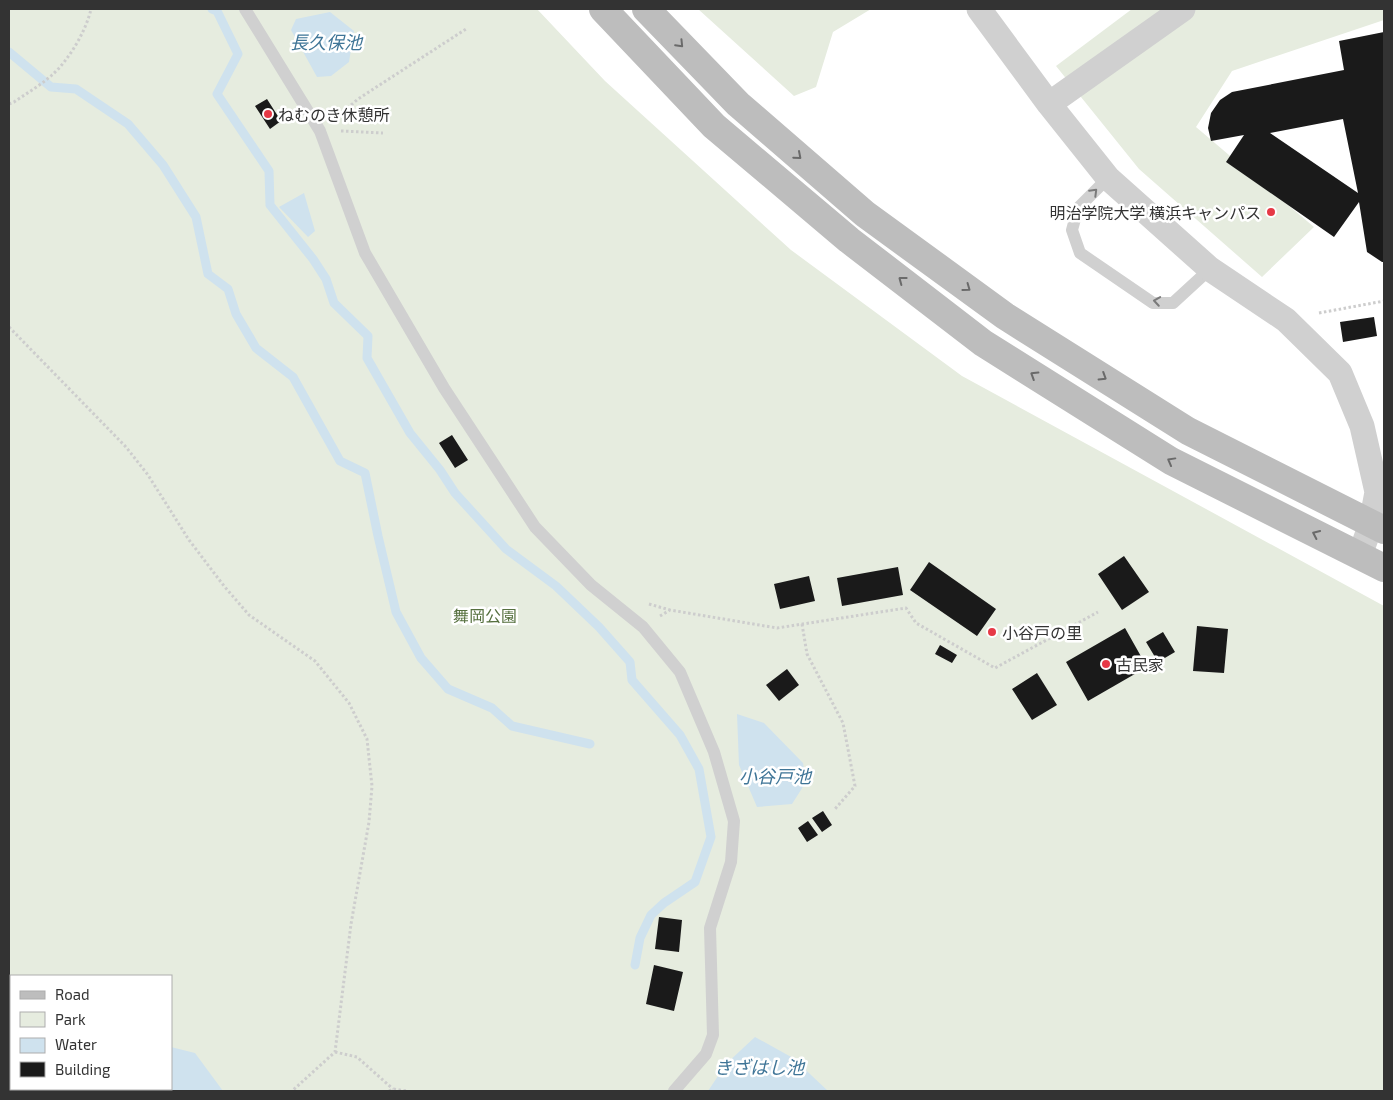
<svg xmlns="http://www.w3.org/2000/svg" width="1393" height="1100" viewBox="0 0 1393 1100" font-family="'Exo 2','Noto Sans JP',sans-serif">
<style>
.green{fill:#e6ecdf;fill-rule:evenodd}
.water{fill:#cfe2ee}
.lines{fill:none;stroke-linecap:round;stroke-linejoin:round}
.stream{stroke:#cfe2ee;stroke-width:9}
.building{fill:#1a1a1a;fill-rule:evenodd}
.path{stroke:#cdcdcd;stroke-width:3;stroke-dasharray:2.5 2.5;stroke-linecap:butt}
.lane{stroke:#d0d0d0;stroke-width:12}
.street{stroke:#d0d0d0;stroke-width:25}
.secondary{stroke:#bdbdbd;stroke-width:28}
.oneway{stroke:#6a6a6a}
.oneway2{stroke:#7a7a7a}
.poi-dot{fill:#e63946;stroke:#fff;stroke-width:2}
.labels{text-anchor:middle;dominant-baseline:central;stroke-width:5;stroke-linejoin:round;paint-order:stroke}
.poi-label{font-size:16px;fill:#333;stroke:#fff;text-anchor:start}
.park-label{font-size:16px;fill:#56703f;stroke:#fff}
.water-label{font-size:18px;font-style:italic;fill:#3f7597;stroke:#fff}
</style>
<rect width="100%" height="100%" fill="#fff"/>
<path class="green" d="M 9,9 L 537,9 L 605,81 L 791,250 L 962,376 L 1384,606 L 1384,1091 L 9,1091 ZM 11,976 L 171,976 L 171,1089 L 11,1089 Z
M 698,9 L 871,9 L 833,32 L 816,87 L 794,96 Z
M 1132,9 L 1384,9 L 1384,20 L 1232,71 L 1196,127 L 1314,227 L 1262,277 L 1139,169 L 1056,66 Z"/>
<path class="water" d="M 330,12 L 354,31 L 349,62 L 331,76 L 317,77 L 291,30 L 296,19 Z
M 304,193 L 315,231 L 308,237 L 279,207 Z
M 737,714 L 764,723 L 803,763 L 806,782 L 792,804 L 757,807 L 739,765 Z
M 755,1037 L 793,1058 L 828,1091 L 708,1091 L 726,1064 Z
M 171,1047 L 195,1053 L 223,1091 L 86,1091 L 85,1089 L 171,1089 Z"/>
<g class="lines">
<path class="stream" d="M 212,9 L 217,11 L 238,54 L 217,94 L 269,171 L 270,205 L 313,259 L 326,279 L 334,303 L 368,336 L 367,358 L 410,433 L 440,470 L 455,493 L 506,549 L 556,586 L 599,627 L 630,662 L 632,680 L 680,735 L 699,769 L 711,837 L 695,882 L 664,903 L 651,915 L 640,938 L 635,965
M 9,52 L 51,87 L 76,89 L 128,124 L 163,165 L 196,217 L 208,274 L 228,289 L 236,314 L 256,348 L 293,377 L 340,461 L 365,473 L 378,536 L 396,612 L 421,658 L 448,689 L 492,708 L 512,726 L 590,744"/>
</g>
<path class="building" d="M 1384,32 L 1384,262 L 1382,262 L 1367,252 L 1359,202 L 1334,237 L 1226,162 L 1244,135 L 1211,141 L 1208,128 L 1211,113 L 1220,100 L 1232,92 L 1344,70 L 1339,41 ZM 1343,119 L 1358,193 L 1270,133 Z
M 267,99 L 281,121 L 270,129 L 255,106 Z
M 1374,317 L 1377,336 L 1343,342 L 1340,322 Z
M 452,435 L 468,460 L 455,468 L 439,443 Z
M 1124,556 L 1149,592 L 1122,610 L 1098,574 Z
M 929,562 L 996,609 L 977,636 L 910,590 Z
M 898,567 L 903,595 L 842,606 L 837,578 Z
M 809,576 L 815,601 L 780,609 L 774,584 Z
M 1197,626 L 1228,629 L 1224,673 L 1193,671 Z
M 1125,628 L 1147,667 L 1088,701 L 1066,662 Z
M 1163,632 L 1175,652 L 1158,662 L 1146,642 Z
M 940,645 L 957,655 L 952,663 L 935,654 Z
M 787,669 L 799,685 L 779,701 L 766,685 Z
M 1037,673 L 1057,705 L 1032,720 L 1012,689 Z
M 823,811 L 832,825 L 822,832 L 812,818 Z
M 808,821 L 818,835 L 807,842 L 798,828 Z
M 659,917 L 682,920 L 679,952 L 655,949 Z
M 654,965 L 683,972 L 674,1011 L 646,1004 Z"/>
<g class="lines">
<path class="path" d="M 9,104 L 14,102 C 27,93 41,85 52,75 C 69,60 86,31 91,9
M 336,118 L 358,99 L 466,29
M 341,131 L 383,133
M 1319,313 L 1384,301
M 9,327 L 126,447 L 148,475 L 189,540 L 224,586 L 249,615 L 315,661 L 349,703 L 367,739 L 372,786 L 369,822 L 351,924 L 335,1052 L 292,1091
M 649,604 L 670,610
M 660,616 L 670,610 L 777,628 L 906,608 L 916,623 L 995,668 L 1098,612
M 802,624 L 807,654 L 843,723 L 855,786 L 835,809
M 335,1052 L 357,1057 L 393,1089
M 389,1091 L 393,1089 L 407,1091"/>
<path class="lane" d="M 245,9 L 320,131 L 365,253 L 444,388 L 535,527 L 591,585 L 643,627 L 680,672 L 714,752 L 734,821 L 731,862 L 710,928 L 713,1035 L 706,1054 L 674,1091
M 1108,178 L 1078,208 L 1072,230 L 1080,253 L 1153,303 L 1173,303 L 1210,269"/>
<path class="street" d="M 979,9 L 1049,104 L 1108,178 L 1210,269 L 1286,320 L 1340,373 L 1362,426 L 1377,492 L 1371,524 L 1360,555
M 1049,104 L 1183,9"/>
<path class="secondary" d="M 603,9 L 714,126 L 849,240 L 983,343 L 1171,461 L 1384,568
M 646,9 L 738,104 L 865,214 L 1005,316 L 1188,431 L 1384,530"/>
</g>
<defs><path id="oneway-chevron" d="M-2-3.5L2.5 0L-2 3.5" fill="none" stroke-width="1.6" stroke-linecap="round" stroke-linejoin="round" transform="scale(1.25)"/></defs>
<g class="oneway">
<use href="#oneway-chevron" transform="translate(680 44) rotate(46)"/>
<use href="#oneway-chevron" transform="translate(798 156) rotate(41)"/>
<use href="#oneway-chevron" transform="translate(902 280) rotate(-143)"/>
<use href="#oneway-chevron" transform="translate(967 288) rotate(36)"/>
<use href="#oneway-chevron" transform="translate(1034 375) rotate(-148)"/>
<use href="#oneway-chevron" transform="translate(1103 377) rotate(32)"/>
<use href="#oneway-chevron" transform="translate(1171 461) rotate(-151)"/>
<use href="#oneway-chevron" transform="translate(1316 534) rotate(-155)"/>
</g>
<g class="oneway2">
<use href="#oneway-chevron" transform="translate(1094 192) rotate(-45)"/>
<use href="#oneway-chevron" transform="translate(1157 301) rotate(-171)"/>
</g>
<g class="poi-dot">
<circle cx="268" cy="114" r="5"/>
<circle cx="1271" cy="212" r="5"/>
<circle cx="992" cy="632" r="5"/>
<circle cx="1106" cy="664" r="5"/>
</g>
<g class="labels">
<g class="poi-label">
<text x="278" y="114">ねむのき休憩所</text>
<text x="1261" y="212" text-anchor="end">明治学院大学 横浜キャンパス</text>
<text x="1002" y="632">小谷戸の里</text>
<text x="1116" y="664">古民家</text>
</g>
<g class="park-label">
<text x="485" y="615">舞岡公園</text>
</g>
<g class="water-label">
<text x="326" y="42">長久保池</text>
<text x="775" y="776">小谷戸池</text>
<text x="759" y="1067">きざはし池</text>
</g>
</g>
<rect width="1393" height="1100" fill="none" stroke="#333333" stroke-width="20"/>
<rect x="10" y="975" width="162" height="115" fill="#ffffff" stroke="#adadad"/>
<rect x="20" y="991" width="25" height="8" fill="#bdbdbd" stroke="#adadad"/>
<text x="55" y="1000" font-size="15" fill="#333333">Road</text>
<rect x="20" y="1012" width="25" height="15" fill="#e6ecdf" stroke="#adadad"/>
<text x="55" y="1025" font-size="15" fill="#333333">Park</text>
<rect x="20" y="1038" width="25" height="15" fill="#cfe2ee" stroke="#adadad"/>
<text x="55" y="1050" font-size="15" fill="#333333">Water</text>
<rect x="20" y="1062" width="25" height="15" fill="#1a1a1a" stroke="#adadad"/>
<text x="55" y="1075" font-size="15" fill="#333333">Building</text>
</svg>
